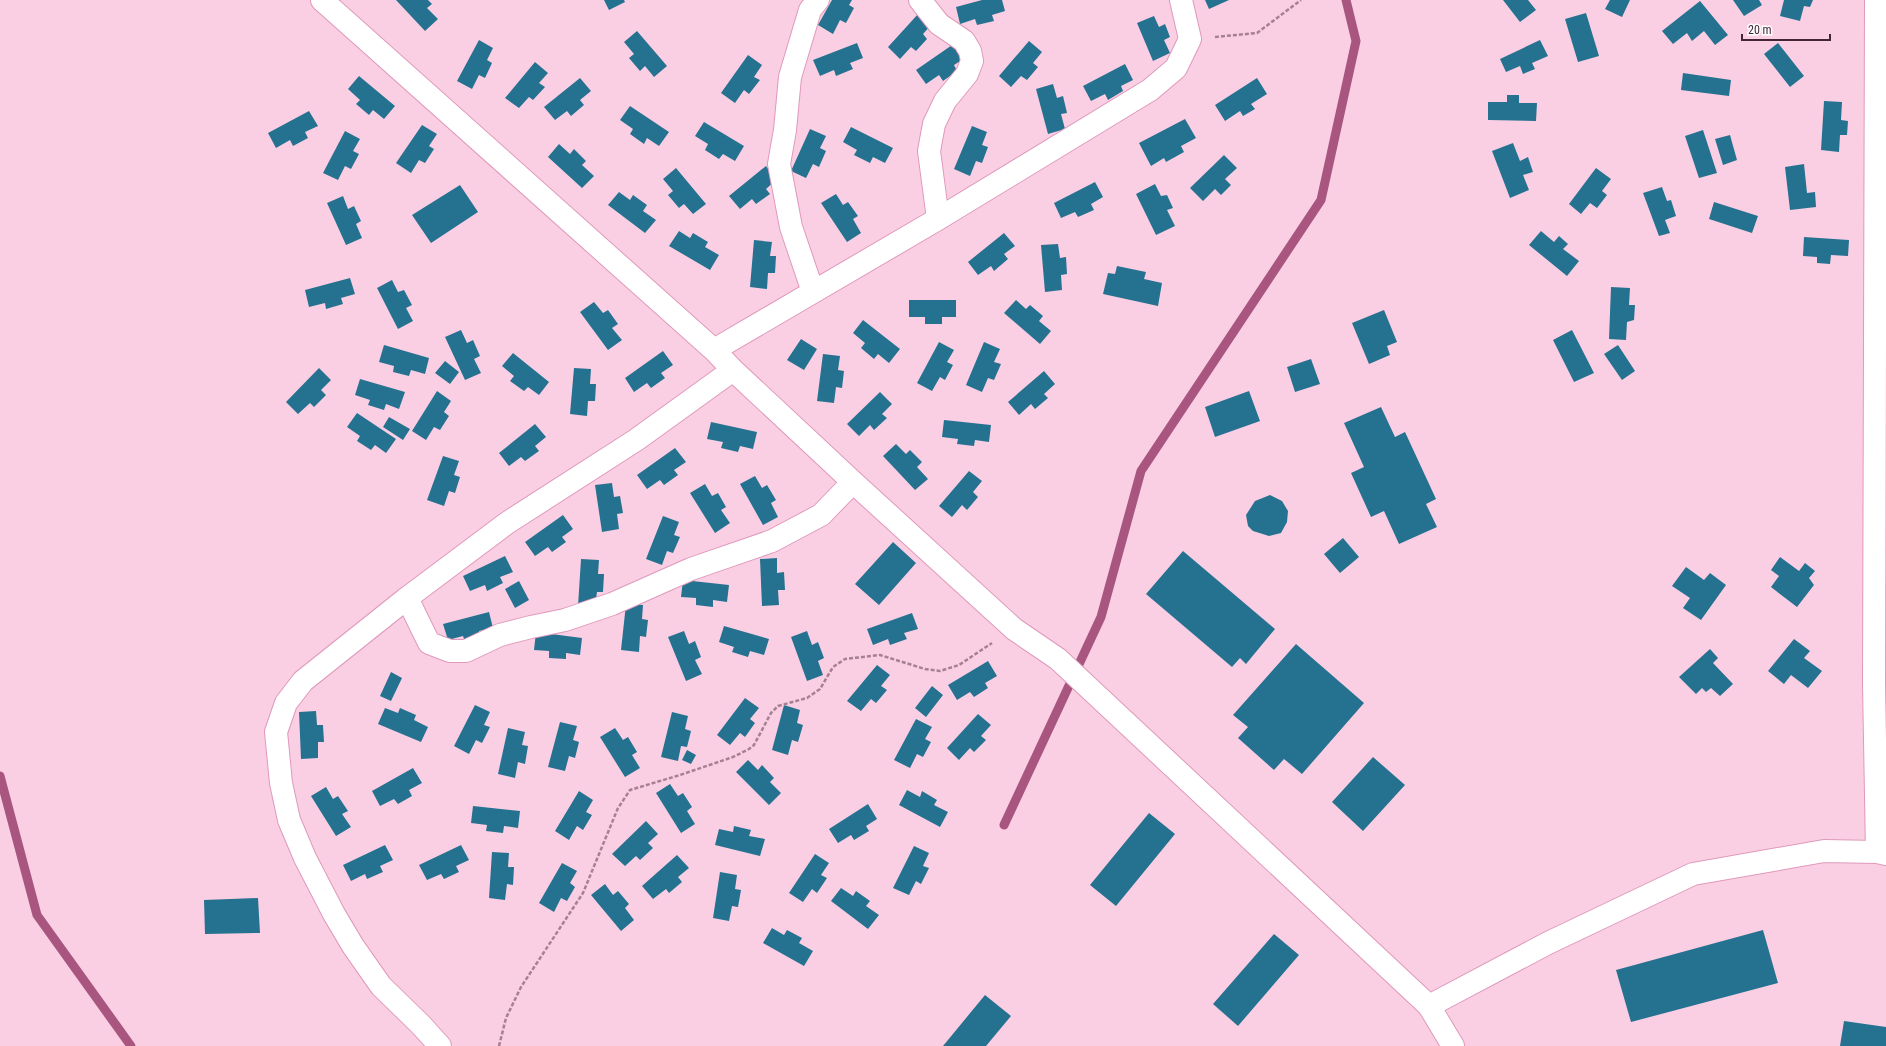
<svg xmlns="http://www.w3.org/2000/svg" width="1886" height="1046" viewBox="0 0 1886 1046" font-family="'Roboto Condensed',sans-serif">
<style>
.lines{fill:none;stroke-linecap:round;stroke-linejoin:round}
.stream{stroke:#a85680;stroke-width:9}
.building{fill:#257190}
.minor-casing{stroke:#df99bb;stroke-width:24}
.path{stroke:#a68192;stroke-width:2.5;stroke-dasharray:4 2;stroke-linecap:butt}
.minor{stroke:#fff;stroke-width:22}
</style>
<rect width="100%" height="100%" fill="#fbcfe3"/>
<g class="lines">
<path class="stream" d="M 0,776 L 37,915 L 131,1046
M 1004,825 L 1101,617 L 1141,471 L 1321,200 L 1356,41 L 1346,0"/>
</g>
<path class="building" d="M 396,0 L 428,0 L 432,4 L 427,8 L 438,19 L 425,31 Z
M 604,0 L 624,0 L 625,2 L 609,10 Z
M 832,0 L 852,0 L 849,5 L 854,8 L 846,23 L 840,20 L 833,34 L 818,25 Z
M 982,0 L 1002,0 L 1005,11 L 992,15 L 994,21 L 977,25 L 975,19 L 960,24 L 956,7 Z
M 1205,0 L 1229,0 L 1209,9 Z
M 1503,0 L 1528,0 L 1536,10 L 1520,22 Z
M 1610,0 L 1630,0 L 1622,17 L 1605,9 Z
M 1733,0 L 1759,0 L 1762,5 L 1744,16 Z
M 1784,0 L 1813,0 L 1810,7 L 1804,6 L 1800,21 L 1780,16 Z
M 1700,1 L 1728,35 L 1715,45 L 1704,31 L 1692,41 L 1687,33 L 1673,44 L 1662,31 Z
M 919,13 L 932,24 L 923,34 L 927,39 L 916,51 L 911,47 L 900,59 L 888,47 Z
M 1586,13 L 1599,56 L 1578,62 L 1565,19 Z
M 1154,16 L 1159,27 L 1165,24 L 1170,37 L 1164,40 L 1170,53 L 1153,61 L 1137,23 Z
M 637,31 L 667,66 L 654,77 L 645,66 L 640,71 L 629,58 L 634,54 L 624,42 Z
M 479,40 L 493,48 L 487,60 L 492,63 L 485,78 L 479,75 L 472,89 L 457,81 Z
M 1540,40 L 1548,56 L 1532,63 L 1535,69 L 1523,74 L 1520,66 L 1506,72 L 1500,59 Z
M 1029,41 L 1042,52 L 1033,63 L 1038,67 L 1027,80 L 1021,76 L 1011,87 L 999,76 Z
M 857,43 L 863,58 L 850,63 L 853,69 L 836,76 L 834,70 L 820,76 L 813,60 Z
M 955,43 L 965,58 L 954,65 L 957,71 L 943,81 L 939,75 L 926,84 L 916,70 Z
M 1778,43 L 1804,76 L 1790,87 L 1764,54 Z
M 748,55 L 762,65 L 754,77 L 760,80 L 749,94 L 744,90 L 735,103 L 721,93 Z
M 535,62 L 548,73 L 539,83 L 545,87 L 533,100 L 529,97 L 519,108 L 505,98 Z
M 1125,64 L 1133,80 L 1121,86 L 1123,91 L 1108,100 L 1105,94 L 1091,101 L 1083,86 Z
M 1683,73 L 1731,80 L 1729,96 L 1681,90 Z
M 359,76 L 395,106 L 384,119 L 373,110 L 369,115 L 356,104 L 360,100 L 348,89 Z
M 580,78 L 591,91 L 580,100 L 584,105 L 571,116 L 567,111 L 555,120 L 544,107 Z
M 1257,78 L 1267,94 L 1251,104 L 1255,109 L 1243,116 L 1240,111 L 1225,121 L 1215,105 Z
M 1053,84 L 1057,98 L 1063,96 L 1067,113 L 1061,114 L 1065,129 L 1048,134 L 1036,89 Z
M 1507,95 L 1519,95 L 1519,103 L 1537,103 L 1536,121 L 1488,120 L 1488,102 L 1507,102 Z
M 1824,101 L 1842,102 L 1841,120 L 1848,121 L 1847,135 L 1840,135 L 1839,152 L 1821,150 Z
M 630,106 L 669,132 L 659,146 L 647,138 L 644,144 L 630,134 L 633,129 L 620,120 Z
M 309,111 L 318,126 L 305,132 L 308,138 L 293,146 L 290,140 L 276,148 L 268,133 Z
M 1185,119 L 1196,138 L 1181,146 L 1184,152 L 1166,162 L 1164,158 L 1151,166 L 1139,143 Z
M 704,122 L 744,146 L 735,161 L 723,154 L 719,159 L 705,150 L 708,144 L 695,136 Z
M 422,125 L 437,134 L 429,146 L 434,149 L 425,163 L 419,160 L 411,173 L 396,163 Z
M 972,126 L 987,132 L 982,145 L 988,147 L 982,163 L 976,161 L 970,176 L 954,169 Z
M 851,127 L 893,148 L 885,163 L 873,157 L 870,163 L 854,155 L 857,150 L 843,142 Z
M 810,129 L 826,136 L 820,148 L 826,151 L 819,167 L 813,164 L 806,178 L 791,171 Z
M 1703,130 L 1717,173 L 1699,178 L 1685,136 Z
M 345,131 L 360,139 L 353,151 L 359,154 L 351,169 L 345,166 L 338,180 L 323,173 Z
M 1730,135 L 1737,160 L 1723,165 L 1715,139 Z
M 1513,143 L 1520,161 L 1528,157 L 1533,172 L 1523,175 L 1529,190 L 1510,198 L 1492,151 Z
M 559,144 L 570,154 L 574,149 L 586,161 L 582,165 L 594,176 L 582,188 L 548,157 Z
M 1224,155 L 1237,168 L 1225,179 L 1231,185 L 1221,195 L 1215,189 L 1203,201 L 1190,188 Z
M 1804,164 L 1807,193 L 1815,192 L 1816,207 L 1790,210 L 1785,167 Z
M 766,166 L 776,180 L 766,189 L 770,194 L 756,204 L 752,199 L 740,209 L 729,196 Z
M 676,168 L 706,204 L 693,214 L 684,204 L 679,208 L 668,195 L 673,191 L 663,179 Z
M 1596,168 L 1611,179 L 1602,191 L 1607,195 L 1597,208 L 1590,203 L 1581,214 L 1569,204 Z
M 1095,182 L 1103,197 L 1091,204 L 1094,210 L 1078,217 L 1075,212 L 1061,218 L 1054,203 Z
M 1155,184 L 1161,196 L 1167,195 L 1173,208 L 1167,210 L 1175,226 L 1156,235 L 1136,194 Z
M 460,185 L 478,212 L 431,243 L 412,215 Z
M 1662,187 L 1667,201 L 1671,200 L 1676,216 L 1665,220 L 1670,233 L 1659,236 L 1643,193 Z
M 619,192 L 630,200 L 633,195 L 647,205 L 643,211 L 656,220 L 645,233 L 608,205 Z
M 836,194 L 843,205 L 848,202 L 858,216 L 853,219 L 861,233 L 847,242 L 821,203 Z
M 343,196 L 348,209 L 354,206 L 361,221 L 356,224 L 362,238 L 346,245 L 327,203 Z
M 1714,202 L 1758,216 L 1752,233 L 1709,219 Z
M 679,231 L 690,238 L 693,233 L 708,242 L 705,247 L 719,255 L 710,270 L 669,246 Z
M 1541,231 L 1554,242 L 1559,236 L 1568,244 L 1563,249 L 1579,261 L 1567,276 L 1529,245 Z
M 1004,233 L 1015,246 L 1004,254 L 1008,259 L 994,271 L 991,266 L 978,275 L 968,262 Z
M 1804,237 L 1849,240 L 1848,256 L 1831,255 L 1830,264 L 1817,263 L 1817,257 L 1803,256 Z
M 754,240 L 772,242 L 770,256 L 776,256 L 775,273 L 768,273 L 767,289 L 750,287 Z
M 1058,244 L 1060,258 L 1066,257 L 1067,274 L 1061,275 L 1062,290 L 1045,292 L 1041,245 Z
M 1117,266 L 1146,272 L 1144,279 L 1162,283 L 1158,306 L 1103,294 L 1108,273 L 1115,274 Z
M 350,278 L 355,294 L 341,298 L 343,304 L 326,309 L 325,303 L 309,307 L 305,290 Z
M 392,280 L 398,292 L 404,290 L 412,305 L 406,308 L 413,321 L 398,329 L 377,288 Z
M 1611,287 L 1630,288 L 1629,305 L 1635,305 L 1634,320 L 1627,322 L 1626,340 L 1609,339 Z
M 909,300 L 956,300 L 956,317 L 942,317 L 942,324 L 925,324 L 925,317 L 909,317 Z
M 1016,300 L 1026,309 L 1030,305 L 1043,316 L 1039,321 L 1051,331 L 1040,344 L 1004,313 Z
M 594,302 L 603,313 L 608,310 L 618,324 L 612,328 L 622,340 L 608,350 L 580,312 Z
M 1384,310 L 1397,342 L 1387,346 L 1390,355 L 1369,364 L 1352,323 Z
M 863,320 L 900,349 L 889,363 L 878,354 L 874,359 L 861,348 L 865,343 L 853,333 Z
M 461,330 L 467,343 L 473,340 L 480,356 L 474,359 L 481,373 L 465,380 L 445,337 Z
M 1572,330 L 1594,373 L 1574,382 L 1553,340 Z
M 801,339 L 817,349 L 804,370 L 787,360 Z
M 939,342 L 954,350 L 947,362 L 953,365 L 945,380 L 940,377 L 932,391 L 917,383 Z
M 984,342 L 1000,349 L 994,362 L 1001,364 L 994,380 L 988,378 L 982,392 L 966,385 Z
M 384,345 L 429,358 L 425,374 L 411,370 L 409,376 L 393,372 L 394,366 L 379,362 Z
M 1618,345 L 1635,371 L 1622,380 L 1604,354 Z
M 663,351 L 673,365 L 661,373 L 665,378 L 651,388 L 647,383 L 634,392 L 625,378 Z
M 513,353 L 549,382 L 539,395 L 528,387 L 524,391 L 510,381 L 514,376 L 502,366 Z
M 823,354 L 840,356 L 838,370 L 844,371 L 842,388 L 836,387 L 834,403 L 817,401 Z
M 1311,359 L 1320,384 L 1295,392 L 1287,367 Z
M 445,361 L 459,372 L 450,384 L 435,373 Z
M 319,368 L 331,380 L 321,390 L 326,395 L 314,407 L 310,403 L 298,414 L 286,402 Z
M 574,368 L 591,369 L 590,384 L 596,384 L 595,401 L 588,401 L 587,416 L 570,414 Z
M 1044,371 L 1055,384 L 1044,394 L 1048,398 L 1035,409 L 1031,404 L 1019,415 L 1008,402 Z
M 360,379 L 405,392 L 399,409 L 386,404 L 384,410 L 368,405 L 370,400 L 355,395 Z
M 437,391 L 451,401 L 444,412 L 449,416 L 440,430 L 434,427 L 426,440 L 412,431 Z
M 1249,391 L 1260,421 L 1215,437 L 1205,407 Z
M 880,392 L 892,404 L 882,414 L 887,418 L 874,430 L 870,425 L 859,436 L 847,424 Z
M 1381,407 L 1395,437 L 1405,432 L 1436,499 L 1426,504 L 1437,527 L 1399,544 L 1384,511 L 1371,517 L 1351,473 L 1364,467 L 1344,423 Z
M 357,413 L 396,439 L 386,453 L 375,445 L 371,450 L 357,441 L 360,436 L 347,427 Z
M 389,417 L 410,429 L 403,440 L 383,427 Z
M 944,420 L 991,425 L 989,442 L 975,440 L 974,446 L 957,444 L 958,439 L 942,437 Z
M 711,422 L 757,432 L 753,449 L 740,446 L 738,452 L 721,448 L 723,442 L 707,439 Z
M 535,424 L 546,437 L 535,446 L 539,451 L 525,461 L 521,457 L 509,466 L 499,453 Z
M 896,444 L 906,454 L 910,450 L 922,462 L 917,467 L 928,479 L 915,490 L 883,456 Z
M 675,448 L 686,462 L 674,470 L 678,475 L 664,485 L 660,480 L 647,489 L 637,475 Z
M 443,456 L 459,461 L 454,475 L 460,477 L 455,493 L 449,491 L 444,506 L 427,500 Z
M 969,471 L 982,481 L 973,492 L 978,497 L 967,510 L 962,505 L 952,517 L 939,506 Z
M 755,476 L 762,488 L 767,485 L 776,500 L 771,503 L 778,517 L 763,525 L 740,484 Z
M 612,483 L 614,497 L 620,496 L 623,513 L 617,514 L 619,529 L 602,532 L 595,485 Z
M 705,484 L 712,496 L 718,493 L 726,507 L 721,510 L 730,523 L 715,533 L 690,493 Z
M 1270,495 L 1282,501 L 1288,511 L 1287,522 L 1281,533 L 1269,536 L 1253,531 L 1248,526 L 1246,515 L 1255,501 Z
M 563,515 L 573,529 L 562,537 L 566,542 L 552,552 L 548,547 L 535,556 L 525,542 Z
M 663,516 L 679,522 L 674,535 L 680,537 L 673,553 L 667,551 L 662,565 L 646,559 Z
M 1343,538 L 1359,557 L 1340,573 L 1324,554 Z
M 893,542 L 916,563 L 879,605 L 855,584 Z
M 1183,551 L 1275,629 L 1246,664 L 1240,658 L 1232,667 L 1146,594 Z
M 505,556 L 513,572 L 500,577 L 503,583 L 487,591 L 485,585 L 470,591 L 463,576 Z
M 1780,557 L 1799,571 L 1805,563 L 1815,571 L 1809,578 L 1814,585 L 1797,607 L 1771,587 L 1779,576 L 1771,570 Z
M 777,558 L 777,573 L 784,572 L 785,590 L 778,590 L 779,605 L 762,606 L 760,559 Z
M 581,559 L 599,560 L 598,574 L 604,574 L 603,592 L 597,592 L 595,607 L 578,606 Z
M 1686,567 L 1704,580 L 1710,573 L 1726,585 L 1701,620 L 1683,608 L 1690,598 L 1672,586 Z
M 683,580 L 729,585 L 727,602 L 713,600 L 713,607 L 696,605 L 696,598 L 681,597 Z
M 519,581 L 529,600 L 515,608 L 505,589 Z
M 626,604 L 643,605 L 642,619 L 648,620 L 646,637 L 640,636 L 639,652 L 621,650 Z
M 489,612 L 493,628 L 479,631 L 481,637 L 465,642 L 463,636 L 448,640 L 443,624 Z
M 912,613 L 918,629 L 904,633 L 907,639 L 890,645 L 888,639 L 873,645 L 867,629 Z
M 724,626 L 769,639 L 764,655 L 750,651 L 748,657 L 732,652 L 734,647 L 719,642 Z
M 684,631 L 689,644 L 695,641 L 701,657 L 695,660 L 702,674 L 686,681 L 668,637 Z
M 807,631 L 812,645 L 818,642 L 824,658 L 818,661 L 823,675 L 807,681 L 791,637 Z
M 536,632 L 582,638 L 580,655 L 566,653 L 566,659 L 549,658 L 549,651 L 534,650 Z
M 1794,639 L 1810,651 L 1804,658 L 1822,671 L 1808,688 L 1791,675 L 1784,684 L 1768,671 Z
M 1296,644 L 1364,703 L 1302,774 L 1284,759 L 1274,770 L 1238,738 L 1248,727 L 1233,715 Z
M 1710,649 L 1718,658 L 1713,663 L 1733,684 L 1720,696 L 1711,688 L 1706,692 L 1702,688 L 1696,694 L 1679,677 Z
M 988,661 L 997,676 L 985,683 L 988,688 L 974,697 L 970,692 L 957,700 L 948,685 Z
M 877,665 L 890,675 L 881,686 L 887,690 L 876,703 L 871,699 L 861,711 L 847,701 Z
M 391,672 L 402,678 L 391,701 L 380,696 Z
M 932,686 L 943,695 L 926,717 L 915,708 Z
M 745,698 L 759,708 L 750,719 L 755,723 L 745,737 L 740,733 L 730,745 L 717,735 Z
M 475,705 L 490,712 L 484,725 L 490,727 L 482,743 L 476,740 L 469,754 L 454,746 Z
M 784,705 L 800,710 L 797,723 L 803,725 L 798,742 L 792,740 L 788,755 L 772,750 Z
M 385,708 L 398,713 L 400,708 L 416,715 L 414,720 L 428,727 L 421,742 L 378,724 Z
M 316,711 L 317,725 L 323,725 L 324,742 L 318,742 L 318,758 L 301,759 L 299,712 Z
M 672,712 L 688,716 L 685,729 L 691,731 L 687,747 L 681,746 L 678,761 L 661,757 Z
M 978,714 L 991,725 L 981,736 L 986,740 L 974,752 L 970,748 L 959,760 L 947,748 Z
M 916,719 L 932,727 L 925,739 L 931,742 L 923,757 L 917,754 L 910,768 L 894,760 Z
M 560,722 L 577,726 L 573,740 L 579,742 L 575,758 L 569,756 L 565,771 L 548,767 Z
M 508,728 L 525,732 L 522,745 L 528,746 L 525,764 L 518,762 L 515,778 L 498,774 Z
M 615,728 L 623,740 L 628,737 L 637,752 L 632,755 L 640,768 L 625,777 L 600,737 Z
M 687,750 L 696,755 L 691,764 L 682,760 Z
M 1373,757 L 1405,785 L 1363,831 L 1332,802 Z
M 748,760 L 758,770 L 762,765 L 774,778 L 770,782 L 781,793 L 769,805 L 736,772 Z
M 413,768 L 422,783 L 409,790 L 412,796 L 398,804 L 394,799 L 380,806 L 372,791 Z
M 670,784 L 678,796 L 683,793 L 692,807 L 687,811 L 695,824 L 681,833 L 656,793 Z
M 326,787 L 333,799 L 338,796 L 348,811 L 342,814 L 351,827 L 336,836 L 311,796 Z
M 907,790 L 920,797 L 922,791 L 937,800 L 934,805 L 948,812 L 940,827 L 899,805 Z
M 579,791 L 593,800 L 586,812 L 592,815 L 583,830 L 577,826 L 569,840 L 555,831 Z
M 868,804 L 877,819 L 866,826 L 869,831 L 854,840 L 851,835 L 838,843 L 829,829 Z
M 473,806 L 520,811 L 518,828 L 504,826 L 503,833 L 486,831 L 487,825 L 471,823 Z
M 1149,813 L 1175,834 L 1116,906 L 1090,885 Z
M 646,821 L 658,834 L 648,843 L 653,848 L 640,860 L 636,856 L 625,866 L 612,854 Z
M 734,826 L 751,830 L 749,836 L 765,839 L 760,856 L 715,845 L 719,829 L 733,832 Z
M 385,845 L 393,860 L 380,866 L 383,872 L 367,879 L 365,874 L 351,881 L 343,865 Z
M 461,845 L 469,860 L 456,866 L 459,872 L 444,879 L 441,874 L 427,880 L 419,865 Z
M 914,846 L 929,853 L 923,866 L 929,868 L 921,884 L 916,881 L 909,895 L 893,888 Z
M 492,852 L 509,853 L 508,867 L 514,867 L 513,885 L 507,884 L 505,900 L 489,898 Z
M 815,854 L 829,863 L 821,875 L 827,878 L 817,893 L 812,889 L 803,902 L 789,893 Z
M 677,855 L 689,868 L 678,877 L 682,882 L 669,893 L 666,889 L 653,899 L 642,886 Z
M 562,863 L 577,871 L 570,883 L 575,887 L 567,901 L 561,898 L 554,912 L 539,903 Z
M 720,872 L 737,875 L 735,889 L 741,890 L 738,907 L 732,906 L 729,921 L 713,918 Z
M 605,884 L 613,895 L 618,891 L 629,904 L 625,908 L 634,920 L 621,931 L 591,895 Z
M 841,888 L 853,896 L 856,891 L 870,901 L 866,906 L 879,915 L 868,929 L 831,901 Z
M 258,898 L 260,933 L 205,934 L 204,900 Z
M 772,928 L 784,935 L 787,930 L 802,938 L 799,943 L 813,951 L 804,966 L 763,943 Z
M 1763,930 L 1778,983 L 1631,1022 L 1616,970 Z
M 1274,934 L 1299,955 L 1238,1026 L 1213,1004 Z
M 985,995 L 1011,1016 L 986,1046 L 943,1046 Z
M 1844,1021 L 1886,1027 L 1886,1046 L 1840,1046 Z"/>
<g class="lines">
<g class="minor-casing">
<path id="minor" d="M 322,0 L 714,350 L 733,370 L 853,482 L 1014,629 L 1058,659 L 1429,1006 L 1453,1046
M 920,0 L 939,24 L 964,41 L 970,51 L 972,61 L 967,74 L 945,101 L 934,124 L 929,151 L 938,219
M 1876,0 L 1874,684 L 1877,852
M 813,292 L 791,227 L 779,164 L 785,130 L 790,77 L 810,10 L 818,0
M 714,350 L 938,219 L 1150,90 L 1176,68 L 1190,39 L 1181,0
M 407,598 L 429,643 L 450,651 L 466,651 L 500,635 L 531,627 L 565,620 L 612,604 L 691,569 L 772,541 L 821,515 L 853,482
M 1429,1006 L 1548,943 L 1693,874 L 1824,851 L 1877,852 L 1886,854
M 440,1046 L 421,1025 L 381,986 L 353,946 L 334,914 L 305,858 L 289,820 L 281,783 L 276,732 L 286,703 L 303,681 L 407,598 L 507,523 L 636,440 L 733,370"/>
</g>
<path class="path" d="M 1215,37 L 1257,33 L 1301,0
M 499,1046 L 506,1018 L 521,987 L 583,893 L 618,808 L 630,790 L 680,775 L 733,757 L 749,749 L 754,745 L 771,713 L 778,706 L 807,698 L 820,689 L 833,667 L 845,659 L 880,655 L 925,669 L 940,671 L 959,665 L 992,643"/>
<use href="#minor" class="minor"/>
</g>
<path d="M1742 34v6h88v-6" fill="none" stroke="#422634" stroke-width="2"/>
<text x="1748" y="34" font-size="12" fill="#422634" stroke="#fefefe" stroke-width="3" paint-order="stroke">20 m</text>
</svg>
